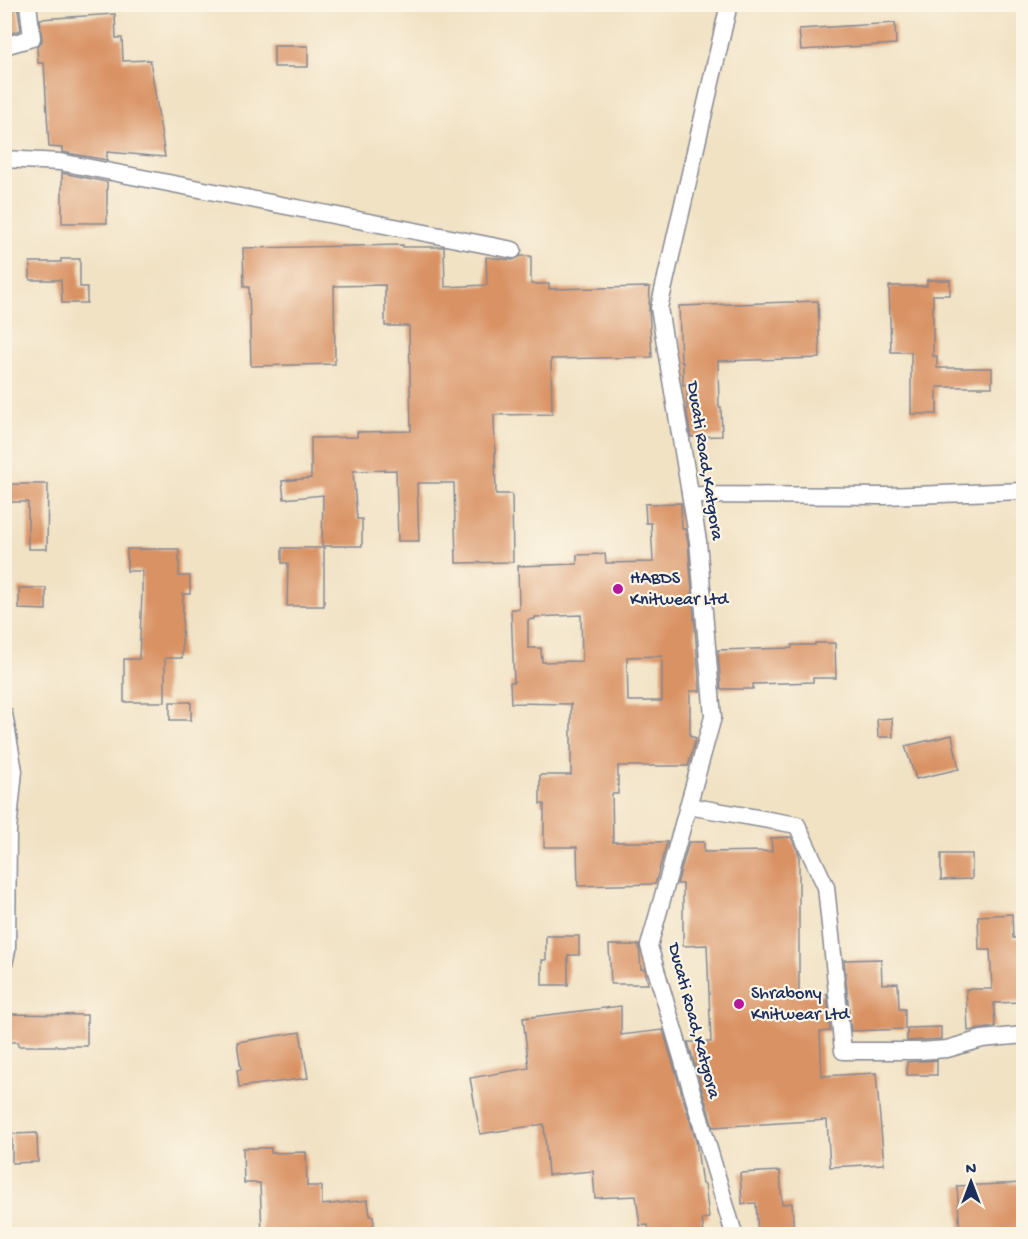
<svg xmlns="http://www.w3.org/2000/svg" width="1028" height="1239" viewBox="0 0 1028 1239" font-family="'Gochi Hand',sans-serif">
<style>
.building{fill:#d99263;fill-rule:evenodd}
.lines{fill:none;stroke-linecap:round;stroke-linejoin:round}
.minor-casing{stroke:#868891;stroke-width:19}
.minor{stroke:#fff;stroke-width:16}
.poi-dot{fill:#b5179e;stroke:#fcf5e5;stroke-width:2}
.labels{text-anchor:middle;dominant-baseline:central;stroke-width:4.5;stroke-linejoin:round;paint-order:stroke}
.street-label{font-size:18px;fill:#1b2f5e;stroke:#fcf5e5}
.poi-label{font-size:18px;fill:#1b2f5e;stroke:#fcf5e5;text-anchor:start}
</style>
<rect width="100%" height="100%" fill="#fcf5e5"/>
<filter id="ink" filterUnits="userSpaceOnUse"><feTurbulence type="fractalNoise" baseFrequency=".0167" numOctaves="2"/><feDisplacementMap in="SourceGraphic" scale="12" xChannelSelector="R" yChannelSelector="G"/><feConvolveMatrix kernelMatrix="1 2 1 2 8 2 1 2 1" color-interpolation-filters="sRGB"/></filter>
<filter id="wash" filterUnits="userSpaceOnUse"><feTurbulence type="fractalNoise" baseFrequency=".008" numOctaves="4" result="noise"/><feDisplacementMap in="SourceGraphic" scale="24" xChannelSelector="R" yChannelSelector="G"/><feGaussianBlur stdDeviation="1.35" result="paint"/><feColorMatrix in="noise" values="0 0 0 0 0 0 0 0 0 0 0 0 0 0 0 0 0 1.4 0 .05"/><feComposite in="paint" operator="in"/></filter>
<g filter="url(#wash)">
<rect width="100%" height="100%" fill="#f1e2c4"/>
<g id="blocks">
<path class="building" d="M 18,9 L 21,30 L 4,35 L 4,10 Z
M 115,14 L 116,38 L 122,38 L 123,61 L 150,60 L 165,157 L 107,152 L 107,160 L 62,152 L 62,148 L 49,147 L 44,63 L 38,63 L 37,47 L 42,41 L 40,19 Z
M 895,23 L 896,44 L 801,50 L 799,29 Z
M 274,46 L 308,46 L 308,67 L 274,67 Z
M 62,173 L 107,182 L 107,223 L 62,223 Z
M 403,245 L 403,247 L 444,247 L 445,287 L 487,285 L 486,257 L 512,260 L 521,256 L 531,256 L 531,284 L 549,284 L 549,289 L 650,287 L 649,309 L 652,357 L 551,359 L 552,414 L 494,415 L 496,494 L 512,494 L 513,562 L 456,563 L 454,483 L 417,483 L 419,541 L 398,541 L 396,470 L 353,471 L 357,519 L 362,519 L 362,546 L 322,546 L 323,495 L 284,499 L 282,481 L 311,478 L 311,438 L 357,437 L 357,432 L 411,431 L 409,326 L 385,326 L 385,285 L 334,286 L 335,364 L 251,366 L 249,287 L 244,287 L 243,248 Z
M 61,259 L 80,259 L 80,287 L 87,287 L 87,303 L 62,303 L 61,280 L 30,280 L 30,262 L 61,262 Z
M 927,280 L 950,280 L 950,295 L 933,295 L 933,356 L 937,356 L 937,368 L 992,368 L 992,387 L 937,387 L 937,414 L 911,414 L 911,352 L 891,352 L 889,286 L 927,286 Z
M 818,301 L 820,358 L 718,361 L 719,407 L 721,407 L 722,436 L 691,437 L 687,413 L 687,385 L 683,385 L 683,362 L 681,362 L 679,306 Z
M 4,484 L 48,484 L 47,549 L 28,549 L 28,502 L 4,502 Z
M 681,503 L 682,529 L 685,529 L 688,542 L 700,691 L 690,691 L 690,736 L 696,738 L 688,766 L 618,766 L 618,794 L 612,794 L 613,842 L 667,842 L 655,884 L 578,886 L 577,847 L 544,847 L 544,804 L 540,804 L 540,775 L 571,775 L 571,704 L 511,703 L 510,682 L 514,682 L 511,609 L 519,609 L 518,566 L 577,564 L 577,555 L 605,554 L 606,563 L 653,562 L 651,523 L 646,523 L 645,504 ZM 581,615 L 582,661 L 542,662 L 541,648 L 528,648 L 528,620 L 535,619 L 535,617 ZM 662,656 L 662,701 L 628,701 L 627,657 Z
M 282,548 L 324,548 L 324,606 L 287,606 L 288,563 L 282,563 Z
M 127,549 L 179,549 L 179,576 L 190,576 L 190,594 L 183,594 L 182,658 L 165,658 L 165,702 L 124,702 L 124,659 L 139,659 L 142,594 L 142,571 L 127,571 Z
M 19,588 L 46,588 L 46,610 L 19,609 Z
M 815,643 L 835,643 L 836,678 L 813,678 L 813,682 L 753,684 L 753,689 L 721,689 L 718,650 L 792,648 L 792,645 L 815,645 Z
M 170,702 L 191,702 L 191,720 L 170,720 Z
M 892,718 L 893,737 L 878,737 L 877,719 Z
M 952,735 L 959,769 L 916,779 L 905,746 Z
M 791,837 L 799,854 L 799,995 L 827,994 L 830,1031 L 820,1032 L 822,1076 L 876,1073 L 884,1164 L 830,1167 L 827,1120 L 713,1127 L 688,1042 L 711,1042 L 707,945 L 683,946 L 683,884 L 677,884 L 689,842 L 704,842 L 704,852 L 772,851 L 771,838 Z
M 941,854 L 972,854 L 972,879 L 941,880 Z
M 1012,914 L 1013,938 L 1023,938 L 1023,1002 L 994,1003 L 995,1027 L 968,1031 L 966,989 L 992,989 L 990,950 L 979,950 L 978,916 Z
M 546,936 L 579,936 L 579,955 L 568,955 L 568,985 L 542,985 L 542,960 L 546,960 Z
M 609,945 L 639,945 L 641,969 L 645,969 L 648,984 L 611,984 Z
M 881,959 L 882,984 L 898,983 L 899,1009 L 905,1009 L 905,1029 L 851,1031 L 844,960 Z
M 621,1006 L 621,1035 L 663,1030 L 696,1141 L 702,1184 L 705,1184 L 709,1218 L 702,1219 L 704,1234 L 649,1234 L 648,1225 L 640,1226 L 636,1196 L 595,1198 L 593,1171 L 548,1175 L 544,1124 L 480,1134 L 470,1078 L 529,1068 L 523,1018 Z
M 4,1014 L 87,1015 L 87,1046 L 18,1046 L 18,1042 L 4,1042 Z
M 941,1027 L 941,1039 L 907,1041 L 907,1028 Z
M 300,1032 L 308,1078 L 239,1087 L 237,1070 L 241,1069 L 237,1042 Z
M 937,1060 L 937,1075 L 907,1075 L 907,1062 Z
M 37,1133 L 38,1162 L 12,1163 L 12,1134 Z
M 243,1148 L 271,1148 L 271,1153 L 306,1152 L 307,1186 L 322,1186 L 322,1205 L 368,1200 L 370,1216 L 373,1216 L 375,1234 L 262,1234 L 260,1183 L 244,1183 Z
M 780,1171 L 782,1204 L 792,1203 L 794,1234 L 758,1234 L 756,1203 L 742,1204 L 740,1173 Z
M 1023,1183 L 1023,1234 L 960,1234 L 957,1186 Z"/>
</g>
</g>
<g filter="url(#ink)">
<use href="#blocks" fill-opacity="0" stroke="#868891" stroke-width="1.5"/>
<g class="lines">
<g class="minor-casing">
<path id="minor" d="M 729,4 L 659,308 L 698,541 L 713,717 L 649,946 L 734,1234
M 4,46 L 32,38 L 28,4
M 4,159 L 60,162 L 513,250
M 690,495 L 885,496 L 1024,491
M 4,714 L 14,771 L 8,831 L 7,950 L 4,964
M 688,806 L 797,825 L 826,887 L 843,1051 L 919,1051 L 947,1049 L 982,1039 L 1024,1035"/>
</g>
<use href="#minor" class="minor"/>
</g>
</g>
<g class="poi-dot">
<circle cx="618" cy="589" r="6"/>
<circle cx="739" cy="1004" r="6"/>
</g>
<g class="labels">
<g class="street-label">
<text transform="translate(704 461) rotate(81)">Ducati Road,Katgora</text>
<text transform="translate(693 1021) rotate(75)">Ducati Road,Katgora</text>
</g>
<g class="poi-label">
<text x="630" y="579">HABDS<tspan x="630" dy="21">Knitwear Ltd</tspan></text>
<text x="751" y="994">Shrabony<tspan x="751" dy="21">Knitwear Ltd</tspan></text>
</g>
</g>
<rect width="1028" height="1239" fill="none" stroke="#fcf5e5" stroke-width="24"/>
<g transform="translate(971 1182)" stroke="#fcf5e5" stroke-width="4.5" paint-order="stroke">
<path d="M0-4.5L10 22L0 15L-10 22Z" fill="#1b2f5e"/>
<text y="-9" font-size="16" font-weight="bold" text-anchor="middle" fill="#1b2f5e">N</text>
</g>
</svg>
